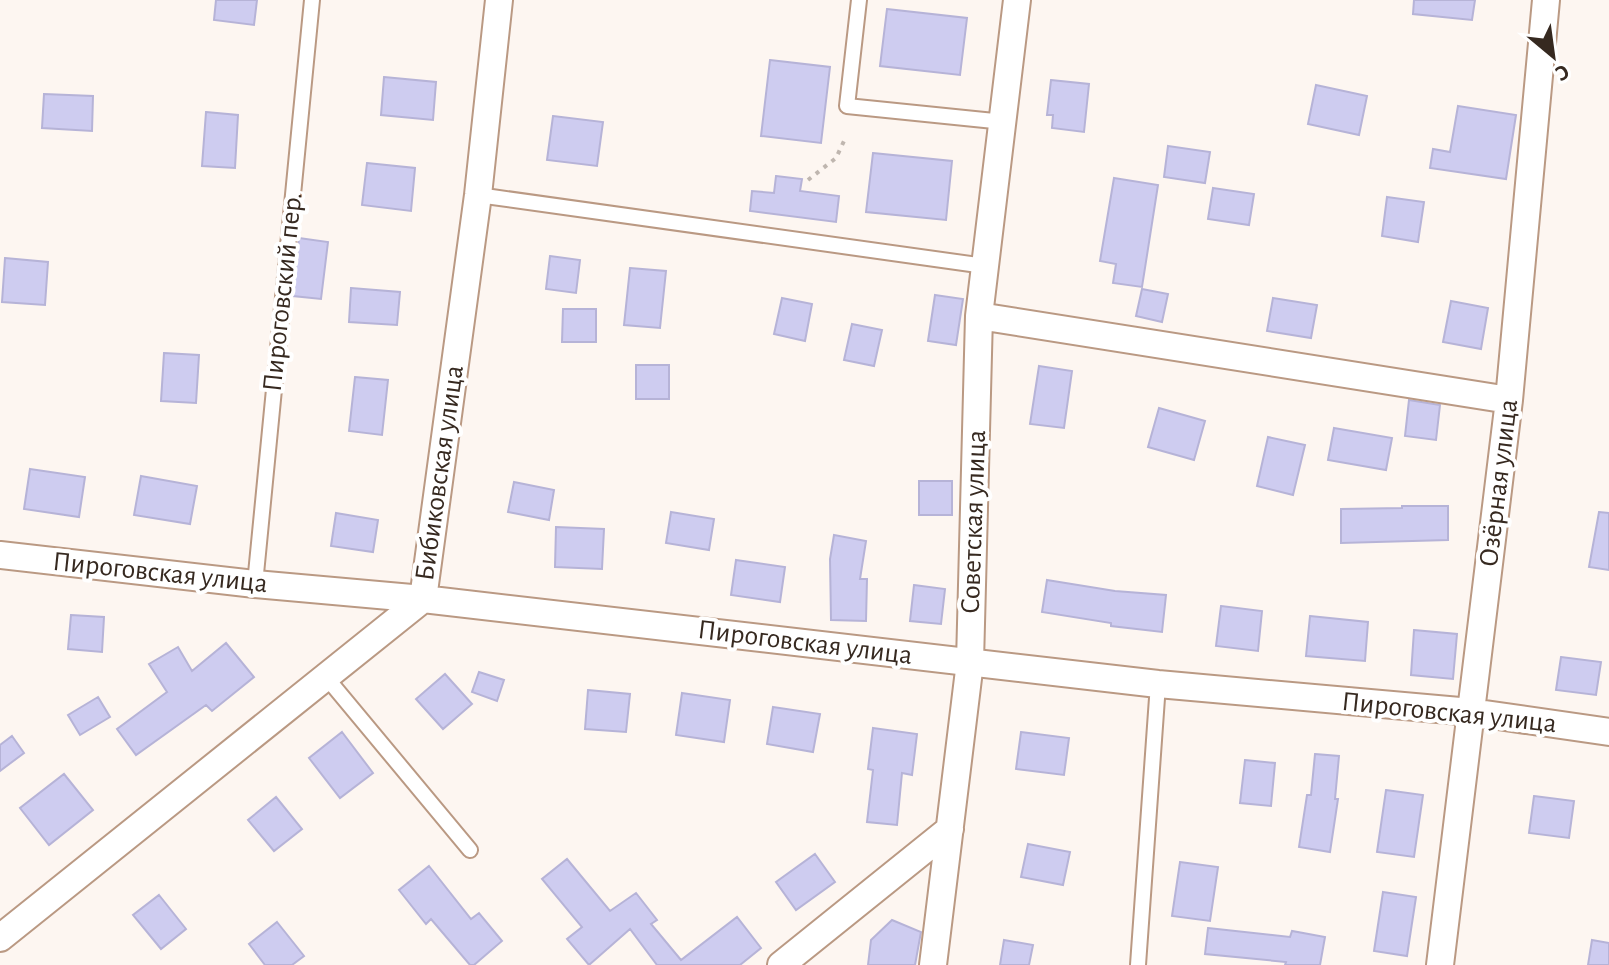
<svg xmlns="http://www.w3.org/2000/svg" width="1609" height="965" viewBox="0 0 1609 965" font-family="'Alegreya Sans',sans-serif">
<style>
.building{fill:#ceccf0;stroke:#b6b3d7;stroke-width:2}
.lines{fill:none;stroke-linecap:round;stroke-linejoin:round}
.lane-casing{stroke:#ba9983;stroke-width:18}
.street-casing{stroke:#ba9983;stroke-width:30}
.path{stroke:#bfb6af;stroke-width:4;stroke-dasharray:4 6;stroke-linecap:butt}
.lane{stroke:#fff;stroke-width:14}
.street{stroke:#fff;stroke-width:26}
.labels{text-anchor:middle;dominant-baseline:central;stroke-width:8;stroke-linejoin:round;paint-order:stroke}
.street-label{font-size:28px;fill:#362920;stroke:#fff}
</style>
<rect width="100%" height="100%" fill="#fdf6f1"/>
<path class="building" d="M 216,0 L 257,0 L 254,25 L 214,20 Z
M 1414,0 L 1475,0 L 1472,20 L 1413,14 Z
M 887,9 L 967,18 L 960,75 L 880,66 Z
M 770,60 L 830,67 L 821,143 L 761,136 Z
M 384,77 L 436,82 L 433,120 L 381,115 Z
M 1051,80 L 1089,84 L 1084,132 L 1052,128 L 1053,115 L 1047,115 Z
M 1316,85 L 1367,96 L 1359,135 L 1308,124 Z
M 44,94 L 93,96 L 92,131 L 42,128 Z
M 1458,106 L 1516,115 L 1506,179 L 1430,168 L 1433,149 L 1450,152 Z
M 206,112 L 238,115 L 235,168 L 202,166 Z
M 553,116 L 603,122 L 597,166 L 547,160 Z
M 1168,146 L 1210,152 L 1205,183 L 1164,177 Z
M 873,153 L 952,161 L 946,220 L 866,212 Z
M 367,163 L 415,168 L 411,211 L 362,205 Z
M 776,176 L 802,179 L 800,191 L 839,196 L 836,222 L 750,211 L 752,191 L 774,193 Z
M 1114,178 L 1158,185 L 1142,287 L 1113,283 L 1116,264 L 1100,261 Z
M 1213,188 L 1254,194 L 1249,225 L 1208,219 Z
M 1387,197 L 1424,202 L 1418,242 L 1382,236 Z
M 299,238 L 328,242 L 321,299 L 293,296 Z
M 550,256 L 580,260 L 576,293 L 546,289 Z
M 5,258 L 48,262 L 45,305 L 2,302 Z
M 630,268 L 666,271 L 660,328 L 624,325 Z
M 351,288 L 400,292 L 397,325 L 349,322 Z
M 1142,289 L 1168,294 L 1162,322 L 1136,316 Z
M 935,295 L 963,299 L 956,345 L 928,341 Z
M 782,298 L 812,304 L 805,341 L 774,334 Z
M 1273,298 L 1317,305 L 1311,338 L 1267,331 Z
M 1451,301 L 1488,308 L 1481,349 L 1443,342 Z
M 563,309 L 596,309 L 596,342 L 562,342 Z
M 852,324 L 882,330 L 874,366 L 844,360 Z
M 164,353 L 199,355 L 196,403 L 161,401 Z
M 636,365 L 669,365 L 669,399 L 636,399 Z
M 1039,366 L 1072,371 L 1064,428 L 1030,424 Z
M 355,377 L 388,380 L 382,435 L 349,431 Z
M 1409,400 L 1440,405 L 1436,440 L 1405,436 Z
M 1159,408 L 1205,421 L 1194,460 L 1148,447 Z
M 1334,428 L 1392,438 L 1386,470 L 1328,460 Z
M 1268,437 L 1305,445 L 1293,495 L 1257,486 Z
M 30,469 L 85,477 L 79,517 L 24,509 Z
M 141,476 L 197,486 L 190,524 L 134,515 Z
M 919,481 L 952,481 L 952,515 L 919,515 Z
M 514,482 L 554,490 L 549,520 L 508,512 Z
M 1402,506 L 1448,506 L 1448,540 L 1341,543 L 1341,509 L 1402,508 Z
M 671,512 L 714,519 L 709,550 L 666,543 Z
M 1599,512 L 1609,513 L 1609,570 L 1589,567 Z
M 336,513 L 378,520 L 373,552 L 331,546 Z
M 556,527 L 604,529 L 602,569 L 555,567 Z
M 834,535 L 866,541 L 860,579 L 867,579 L 866,621 L 831,620 L 830,559 Z
M 736,560 L 785,567 L 780,602 L 731,595 Z
M 1047,580 L 1115,591 L 1166,595 L 1162,632 L 1111,626 L 1111,623 L 1042,612 Z
M 914,585 L 945,589 L 941,624 L 910,621 Z
M 1221,606 L 1262,611 L 1258,651 L 1216,646 Z
M 71,615 L 104,617 L 102,652 L 68,649 Z
M 1310,616 L 1368,622 L 1365,661 L 1306,656 Z
M 1414,630 L 1457,634 L 1453,679 L 1411,675 Z
M 226,643 L 254,677 L 212,711 L 206,705 L 136,755 L 117,729 L 167,692 L 149,664 L 178,647 L 192,671 Z
M 1561,657 L 1601,662 L 1596,695 L 1556,690 Z
M 479,672 L 504,680 L 497,701 L 472,692 Z
M 445,674 L 472,704 L 443,729 L 416,699 Z
M 588,690 L 630,694 L 626,732 L 585,729 Z
M 682,693 L 730,700 L 724,742 L 676,735 Z
M 98,697 L 110,717 L 80,735 L 68,715 Z
M 773,707 L 820,714 L 813,752 L 767,744 Z
M 873,728 L 917,734 L 912,775 L 902,773 L 897,825 L 867,822 L 873,770 L 868,769 Z
M 342,732 L 373,773 L 340,798 L 309,758 Z
M 1021,732 L 1069,738 L 1064,775 L 1016,769 Z
M 12,736 L 24,753 L 0,771 L 0,745 Z
M 1315,754 L 1339,756 L 1335,799 L 1338,799 L 1330,852 L 1299,847 L 1307,795 L 1311,795 Z
M 1245,760 L 1275,763 L 1271,806 L 1240,803 Z
M 64,774 L 93,810 L 49,845 L 20,808 Z
M 1386,790 L 1423,795 L 1414,857 L 1377,852 Z
M 1534,796 L 1574,801 L 1569,838 L 1529,833 Z
M 276,797 L 302,829 L 274,851 L 248,820 Z
M 1028,844 L 1070,852 L 1063,885 L 1021,877 Z
M 815,854 L 835,882 L 796,910 L 776,882 Z
M 567,859 L 610,911 L 636,893 L 657,920 L 651,924 L 681,960 L 737,917 L 761,948 L 740,965 L 657,965 L 630,929 L 589,965 L 567,939 L 582,927 L 542,879 Z
M 1180,862 L 1218,867 L 1210,921 L 1172,916 Z
M 429,866 L 471,919 L 479,913 L 502,941 L 474,965 L 470,965 L 431,919 L 426,924 L 399,890 Z
M 1383,892 L 1416,897 L 1407,956 L 1374,951 Z
M 159,895 L 186,929 L 161,949 L 133,915 Z
M 892,920 L 921,932 L 915,965 L 868,965 L 871,940 Z
M 277,922 L 304,956 L 292,965 L 265,965 L 249,944 Z
M 1208,928 L 1290,937 L 1292,931 L 1325,937 L 1320,965 L 1285,965 L 1286,962 L 1205,954 Z
M 1004,940 L 1033,945 L 1029,965 L 1000,965 Z
M 1592,940 L 1609,943 L 1609,965 L 1588,965 Z"/>
<g class="lines">
<g class="lane-casing">
<path id="lane" d="M 859,0 L 847,106 L 1004,122
M 478,195 L 985,266
M 255,584 L 312,0
M 326,677 L 470,850
M 1138,965 L 1158,684"/>
</g>
<g class="street-casing">
<path id="street" d="M 979,316 L 1509,400
M 0,555 L 255,584 L 423,599 L 1158,684 L 1471,712 L 1609,732
M 0,938 L 423,599 L 478,195 L 499,0
M 781,965 L 950,829
M 933,965 L 970,662 L 979,316 L 1017,0
M 1440,965 L 1509,400 L 1546,0"/>
</g>
<path class="path" d="M 808,180 L 836,158 L 844,141"/>
<use href="#lane" class="lane"/>
<use href="#street" class="street"/>
</g>
<g class="labels">
<g class="street-label">
<text transform="translate(283 292) rotate(-84)">Пироговский пер.</text>
<text transform="translate(440 473) rotate(-82)">Бибиковская улица</text>
<text transform="translate(1499 483) rotate(-83)">Озёрная улица</text>
<text transform="translate(974 522) rotate(-88)">Советская улица</text>
<text transform="translate(160 573) rotate(6)">Пироговская улица</text>
<text transform="translate(805 643) rotate(7)">Пироговская улица</text>
<text transform="translate(1449 713) rotate(6)">Пироговская улица</text>
</g>
</g>
<g transform="translate(1553 56) rotate(151)" stroke="#ffffff" stroke-width="6" paint-order="stroke">
<path d="M0-6L14 30L0 20L-14 30Z" fill="#362920"/>
<text y="-12" font-size="22" font-weight="bold" text-anchor="middle" fill="#362920">С</text>
</g>
</svg>
